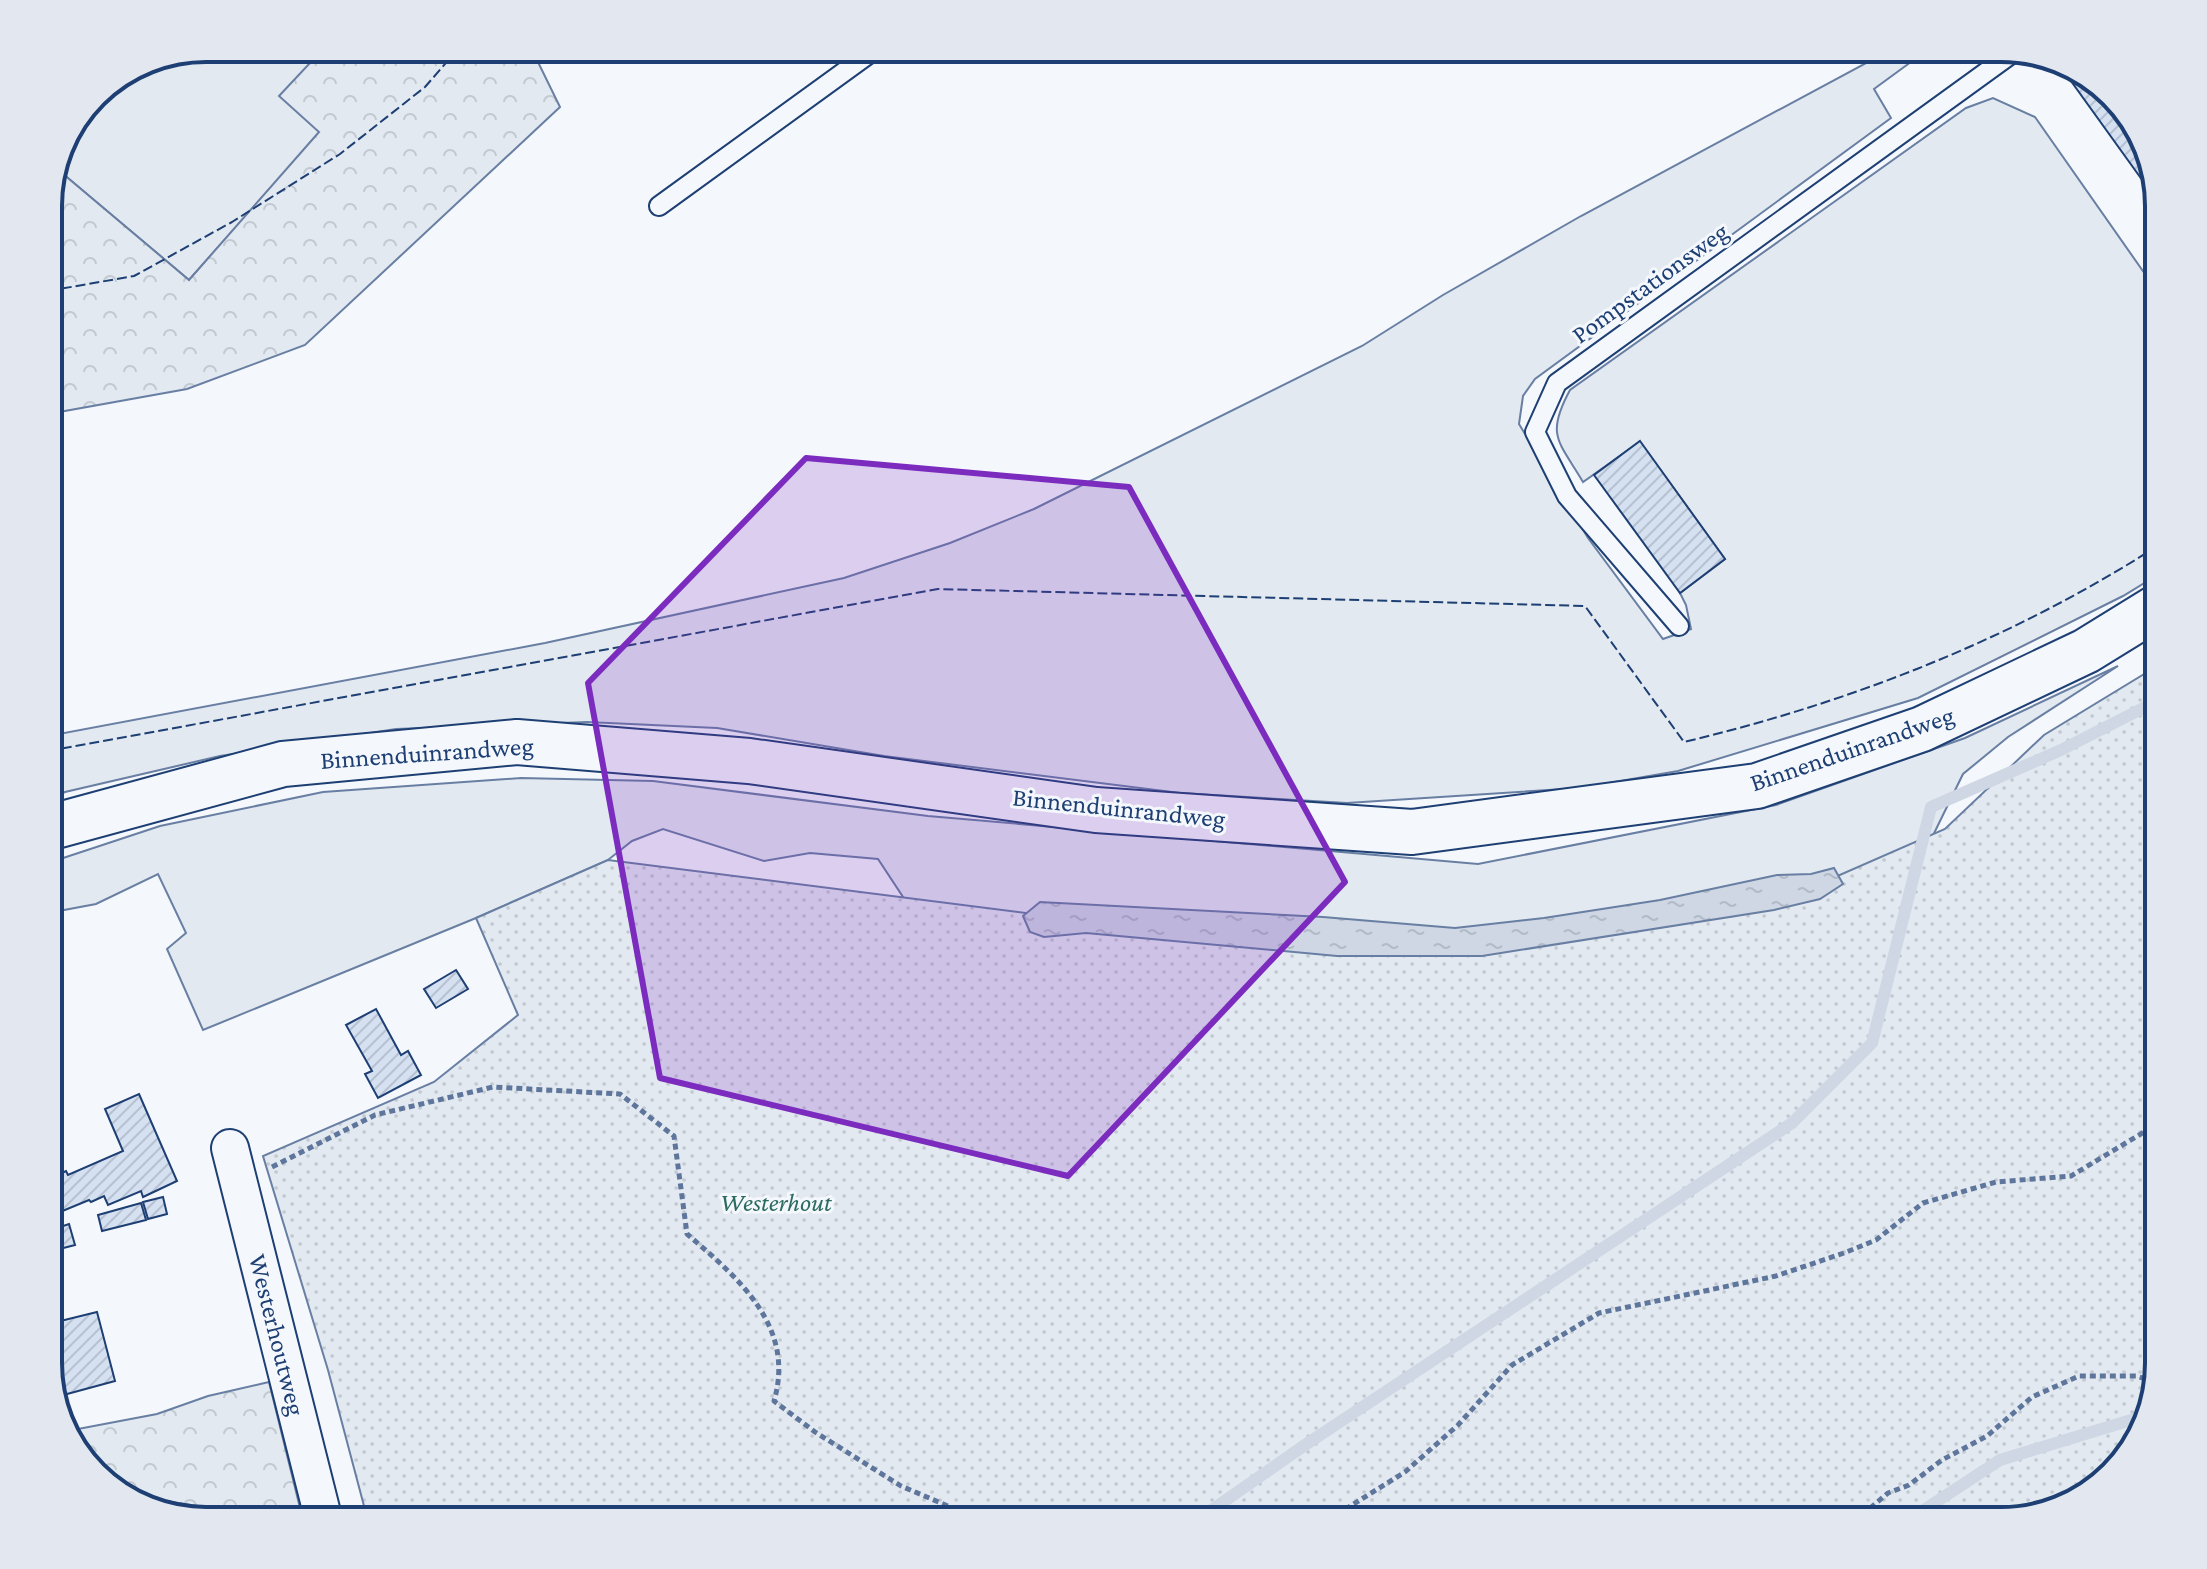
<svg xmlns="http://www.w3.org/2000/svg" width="2207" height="1569" viewBox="0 0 2207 1569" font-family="'Crimson Pro',serif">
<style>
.grass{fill:#e3e9f0;stroke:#687fa3;stroke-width:2}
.forest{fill:url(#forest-crowns);stroke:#687fa3;stroke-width:2}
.park{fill:url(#park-dots);stroke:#687fa3;stroke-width:2}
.water{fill:url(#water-ripples);stroke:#687fa3;stroke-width:2}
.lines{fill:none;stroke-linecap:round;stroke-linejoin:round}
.stream{stroke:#cfd7e4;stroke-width:12}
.building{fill:url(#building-hatch);stroke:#1d3f73;stroke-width:2}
.lane-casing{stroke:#1d3f73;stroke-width:22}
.street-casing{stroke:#1d3f73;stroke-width:40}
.primary-casing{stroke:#1d3f73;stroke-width:48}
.path{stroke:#5e769c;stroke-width:5;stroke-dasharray:6 4;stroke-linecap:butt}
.lane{stroke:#f4f7fb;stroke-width:18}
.street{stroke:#f4f7fb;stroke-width:36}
.primary{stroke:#f4f7fb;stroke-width:44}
.fence{stroke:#1d3f73;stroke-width:2;stroke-dasharray:10 4;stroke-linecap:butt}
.marked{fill:#7b2cbf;fill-opacity:0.2;stroke:#7b2cbf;stroke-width:6;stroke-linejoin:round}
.labels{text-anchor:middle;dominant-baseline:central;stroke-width:6;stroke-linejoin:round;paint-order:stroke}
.street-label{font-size:26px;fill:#1d3f73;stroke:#f4f7fb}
.park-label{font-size:26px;font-style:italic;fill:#2c6c60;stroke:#f4f7fb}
.rim{fill:none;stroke:#1d3f73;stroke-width:4}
</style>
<defs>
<pattern id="forest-crowns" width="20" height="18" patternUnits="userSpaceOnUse" patternTransform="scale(2)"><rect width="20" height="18" fill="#e3e9f0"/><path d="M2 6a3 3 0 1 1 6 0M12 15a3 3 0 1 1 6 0" fill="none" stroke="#c2c9d1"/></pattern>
<pattern id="park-dots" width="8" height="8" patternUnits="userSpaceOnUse" patternTransform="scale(2)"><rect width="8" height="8" fill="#e3e9f0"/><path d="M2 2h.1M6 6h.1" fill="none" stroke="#c2c9d1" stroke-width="1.8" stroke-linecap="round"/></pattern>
<pattern id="water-ripples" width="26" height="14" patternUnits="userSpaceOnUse" patternTransform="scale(2)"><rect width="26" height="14" fill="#cfd7e4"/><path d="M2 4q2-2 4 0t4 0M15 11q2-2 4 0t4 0" fill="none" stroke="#b1bac7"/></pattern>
<pattern id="building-hatch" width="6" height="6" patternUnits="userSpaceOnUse" patternTransform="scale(2)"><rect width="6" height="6" fill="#d5e0f0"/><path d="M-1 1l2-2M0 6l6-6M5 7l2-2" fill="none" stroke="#b6c1d1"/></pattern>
</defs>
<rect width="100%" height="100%" fill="#f4f7fb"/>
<path class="grass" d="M 207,48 L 255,48 L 265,57 L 273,48 L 325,48 L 320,132 L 189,280 L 56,168 L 64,137 L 102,88 L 146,60 Z
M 1894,48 L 1930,48 L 1874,89 L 1891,118 L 1535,379 L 1523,396 L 1519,424 L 1588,538 L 1663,639 L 1691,629 L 1686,605 L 1680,593 L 1725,559 L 1640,442 L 1583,482 C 1559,441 1545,436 1570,390 L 1966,108 L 1993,98 L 2035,117 L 2159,294 L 2159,574 L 2123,596 L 1918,698 L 1678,771 L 1580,788 L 1347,803 L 1180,793 L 884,756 L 717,728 L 587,722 L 396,729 L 220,756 L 65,792 L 48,800 L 48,736 L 545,643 L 844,578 L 950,543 L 1034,509 L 1362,346 L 1443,295 L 1581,216 Z
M 2118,666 L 2008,737 L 1963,774 L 1901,901 L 1271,1456 L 878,859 L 810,853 L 764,861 L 663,829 L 632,841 L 608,860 L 476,918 L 203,1030 L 167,949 L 186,933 L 158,874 L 96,904 L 48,913 L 48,863 L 160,826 L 323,792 L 521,778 L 653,781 L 928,816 L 1478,864 L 1776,805 L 1965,738 Z"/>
<path class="forest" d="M 324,48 L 374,48 L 383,55 L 390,48 L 536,48 L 536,58 L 560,107 L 305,345 L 187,389 L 48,414 L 48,196 L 56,168 L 189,280 L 319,132 L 279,96 Z
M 269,1382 L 303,1520 L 283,1520 L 129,1495 L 110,1489 L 69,1441 L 65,1428 L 78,1429 L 157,1414 L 208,1396 Z"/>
<path class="park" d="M 2159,665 L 2159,1363 L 2127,1459 L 2071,1504 L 2000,1521 L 368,1521 L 328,1370 L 263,1156 L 434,1082 L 518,1015 L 476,918 L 608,860 L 1057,917 L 1477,938 L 1801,892 L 1945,829 L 2044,735 Z"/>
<path class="water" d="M 1834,868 L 1843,884 L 1820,899 L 1774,910 L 1482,956 L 1337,956 L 1086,933 L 1044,937 L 1030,932 L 1023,916 L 1040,902 L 1323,917 L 1455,928 L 1544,918 L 1660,900 L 1777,875 L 1811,874 Z"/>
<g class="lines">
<path class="stream" d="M 1196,1521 L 1305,1445 L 1792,1123 L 1872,1043 L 1931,807 L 2061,750 L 2159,700
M 1907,1521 L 2000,1460 L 2141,1417"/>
</g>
<path class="building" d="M 2080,75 L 2097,80 L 2142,136 L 2158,202 L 2071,81 Z
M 1640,441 L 1725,559 L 1680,593 L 1594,475 Z
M 456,970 L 468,989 L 436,1008 L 424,989 Z
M 376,1009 L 401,1055 L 408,1051 L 421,1075 L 378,1098 L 365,1074 L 372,1071 L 346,1025 Z
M 139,1094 L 177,1181 L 143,1197 L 141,1191 L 108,1205 L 104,1196 L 91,1202 L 89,1200 L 48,1217 L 48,1179 L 66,1171 L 68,1175 L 123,1151 L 105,1109 Z
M 163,1197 L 167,1214 L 148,1219 L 143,1202 Z
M 141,1203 L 146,1220 L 102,1231 L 98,1215 Z
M 69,1224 L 75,1245 L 48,1252 L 48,1231 Z
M 48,1283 L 59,1321 L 48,1324 Z
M 97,1312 L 115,1381 L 56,1397 L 48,1372 L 48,1324 Z"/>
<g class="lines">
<g class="lane-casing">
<path id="lane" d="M 659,206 L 877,48
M 1679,626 L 1567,496 L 1535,432 L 1557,383 L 2014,52"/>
</g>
<g class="street-casing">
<path id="street" d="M 230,1148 L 324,1521"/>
</g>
<g class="primary-casing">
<path id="primary" d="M 48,828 L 283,764 L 517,742 L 749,761 L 1096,810 L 1412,832 L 1757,786 L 1922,729 L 2086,651 L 2159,606"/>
</g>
<path class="path" d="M 272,1167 L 375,1115 L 493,1087 L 620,1094 L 674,1136 L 687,1234 C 738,1278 796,1326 774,1401 L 815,1432 L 901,1486 L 983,1521
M 1307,1521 L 1344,1510 L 1405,1472 L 1458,1425 L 1512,1365 L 1599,1313 L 1776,1276 L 1844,1253 L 1876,1240 L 1923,1203 L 1996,1182 L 2071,1176 L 2159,1123
M 1855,1521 L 1888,1493 L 1909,1485 L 1942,1460 L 1987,1436 L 2032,1397 L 2079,1376 L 2136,1376 L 2153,1381"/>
<use href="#lane" class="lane"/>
<use href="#street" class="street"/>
<use href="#primary" class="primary"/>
<path class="fence" d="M 48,291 L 134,276 L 232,222 L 340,154 L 425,87 L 459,48
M 48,751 L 938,589 L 1585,606 L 1684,742 C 1852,702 2013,639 2159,545"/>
</g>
<path class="marked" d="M 806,458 L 1129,487 L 1345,882 L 1068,1176 L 660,1078 L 588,683 Z"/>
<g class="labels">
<g class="street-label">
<text transform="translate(1650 283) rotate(-36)">Pompstationsweg</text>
<text transform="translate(1852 749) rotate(-19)">Binnenduinrandweg</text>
<text transform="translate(427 753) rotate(-4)">Binnenduinrandweg</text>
<text transform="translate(1119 808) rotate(6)">Binnenduinrandweg</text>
<text transform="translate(277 1335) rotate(76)">Westerhoutweg</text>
</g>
<g class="park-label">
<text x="776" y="1202">Westerhout</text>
</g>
</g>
<path d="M0 0H2207V1569H0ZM206 62H2001A144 144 0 0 1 2145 206V1363A144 144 0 0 1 2001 1507H206A144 144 0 0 1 62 1363V206A144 144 0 0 1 206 62Z" fill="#e3e8f0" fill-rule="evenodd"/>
<path class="rim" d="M206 62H2001A144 144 0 0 1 2145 206V1363A144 144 0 0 1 2001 1507H206A144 144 0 0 1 62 1363V206A144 144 0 0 1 206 62Z"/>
</svg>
